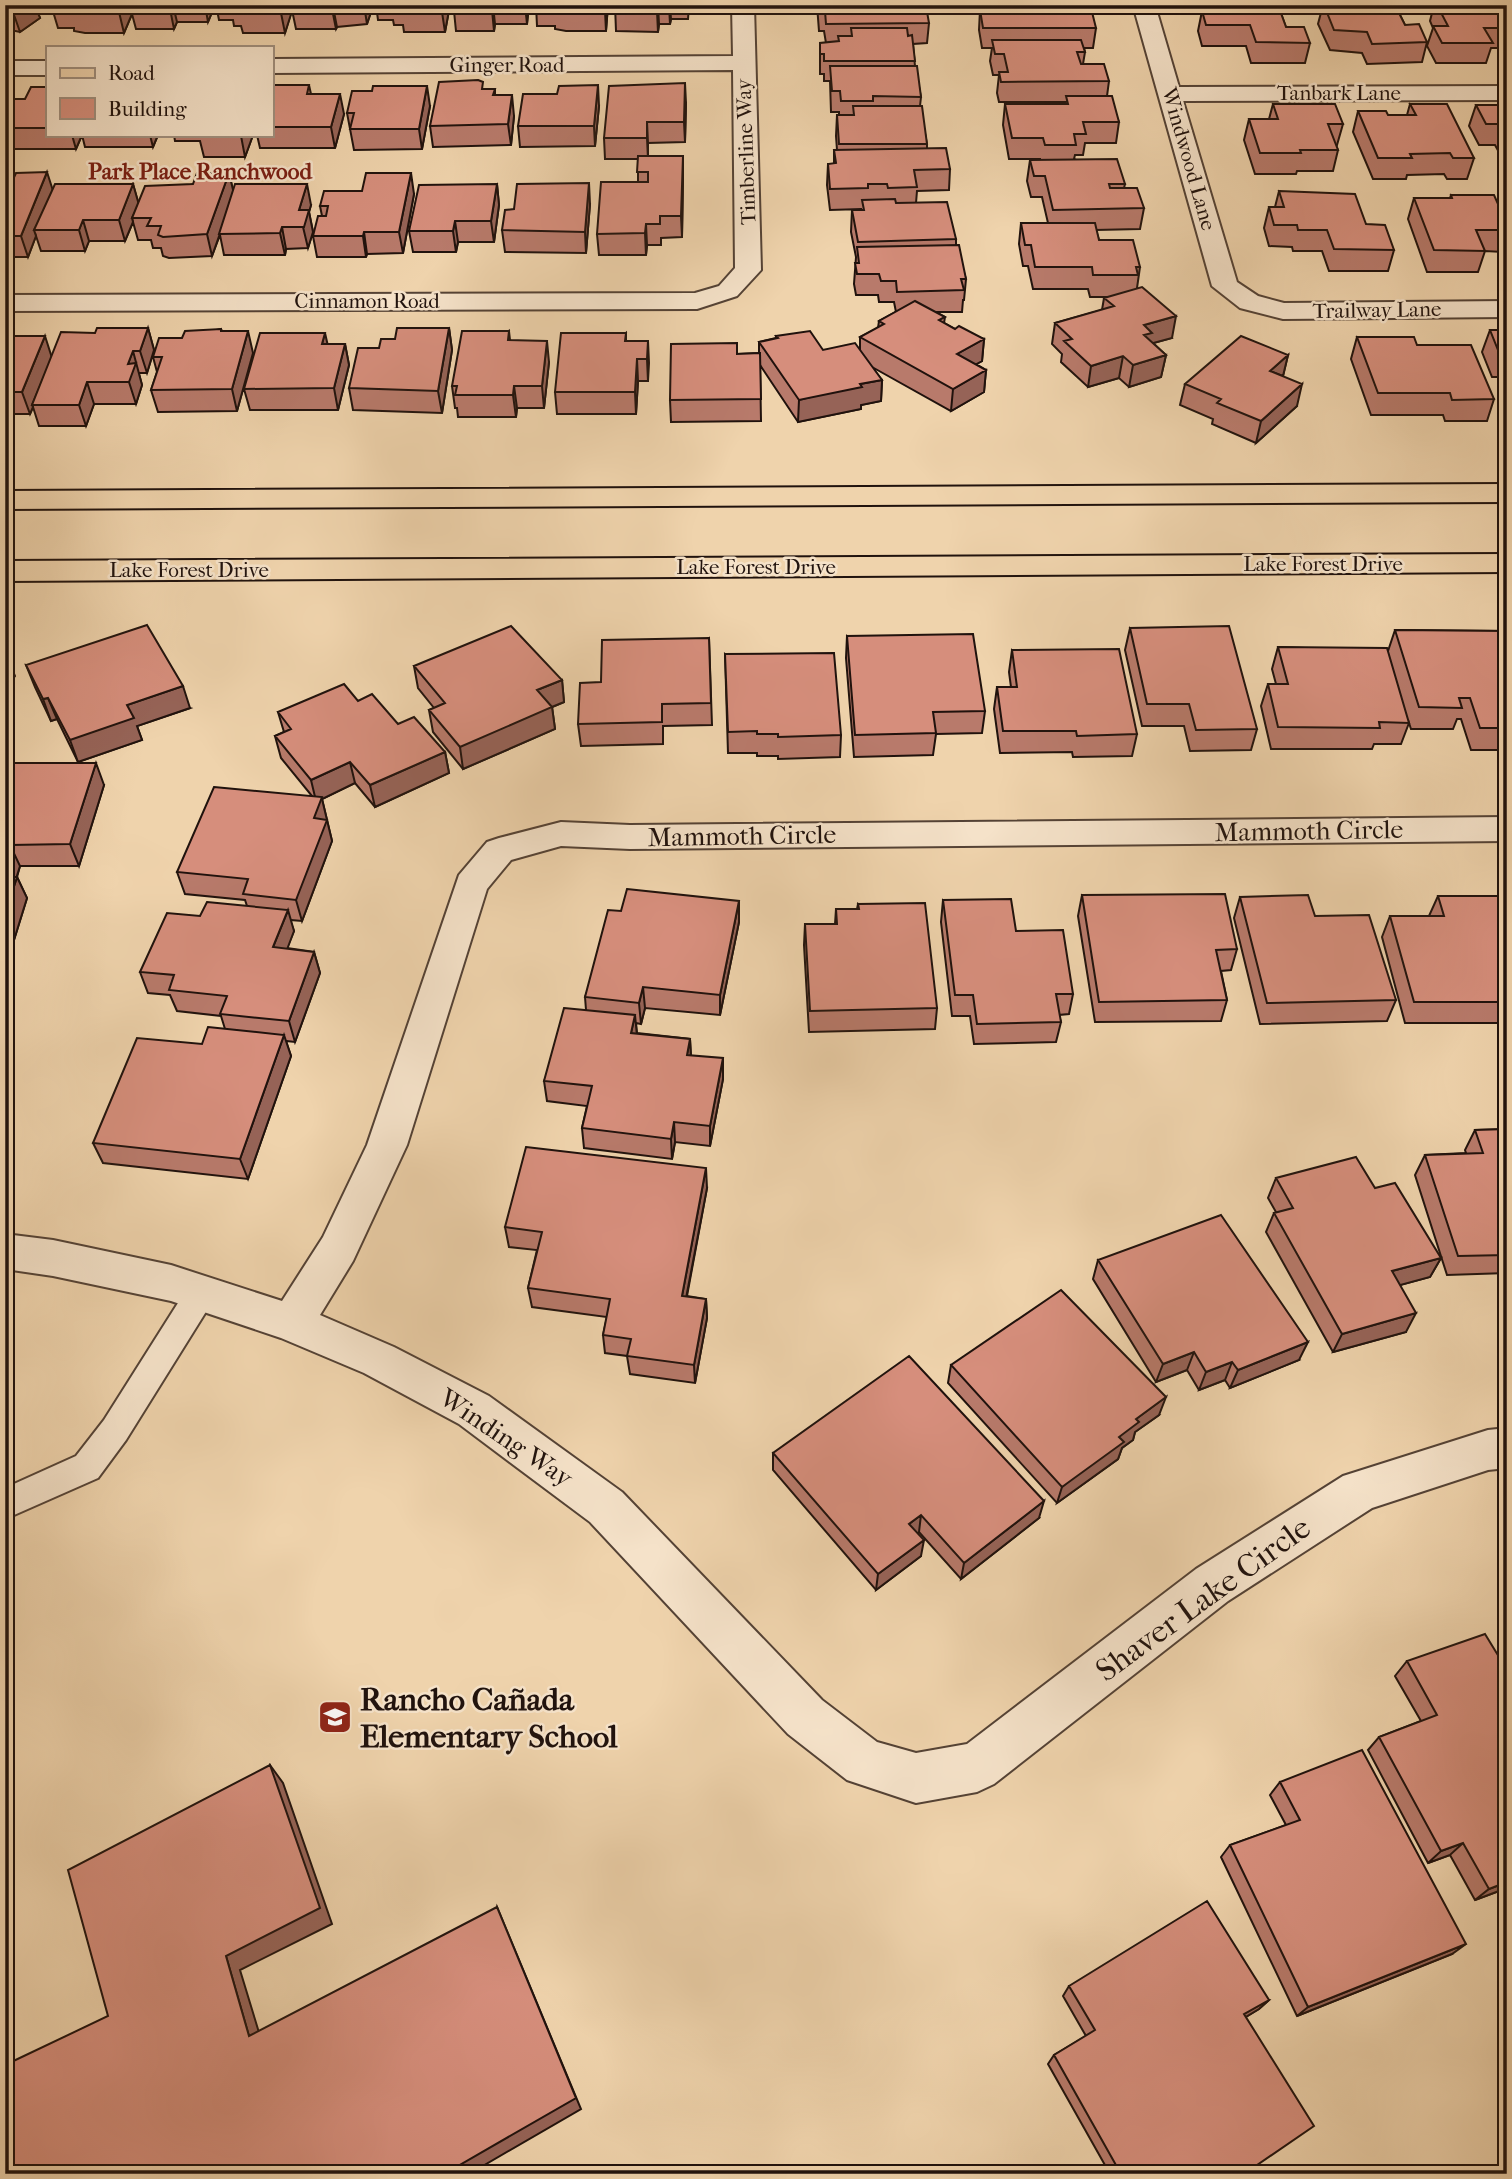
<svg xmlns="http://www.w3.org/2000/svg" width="1512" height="2179" viewBox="0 0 1512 2179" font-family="'IM FELL French Canon',serif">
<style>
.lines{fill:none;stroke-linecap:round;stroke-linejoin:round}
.lane-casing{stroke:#544235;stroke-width:4}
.street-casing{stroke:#544235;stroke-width:4}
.primary-casing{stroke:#20120d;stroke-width:4}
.lane{fill:#f5e2c9;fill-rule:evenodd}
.street{fill:#f5e2c9;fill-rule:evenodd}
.primary{fill:#efd3ac;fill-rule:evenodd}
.wall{fill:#b87a6b;stroke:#20120d;stroke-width:2}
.shaded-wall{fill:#966357;stroke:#20120d;stroke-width:2}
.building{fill:#d68e7c;stroke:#20120d;stroke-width:2}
.labels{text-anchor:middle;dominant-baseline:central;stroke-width:5;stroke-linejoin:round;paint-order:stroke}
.far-street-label{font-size:21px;fill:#20120d;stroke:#f5e2c9}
.far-neighbourhood-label{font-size:23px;font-weight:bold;fill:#7a1f14;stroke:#f5e2c9}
.street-label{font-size:26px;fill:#20120d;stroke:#f5e2c9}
.near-street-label{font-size:32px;fill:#20120d;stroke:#f5e2c9}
.near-poi-label{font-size:32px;font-weight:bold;fill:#20120d;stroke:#f5e2c9;text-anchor:start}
</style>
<rect width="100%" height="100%" fill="#efd3ac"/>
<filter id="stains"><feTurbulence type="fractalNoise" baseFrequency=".00286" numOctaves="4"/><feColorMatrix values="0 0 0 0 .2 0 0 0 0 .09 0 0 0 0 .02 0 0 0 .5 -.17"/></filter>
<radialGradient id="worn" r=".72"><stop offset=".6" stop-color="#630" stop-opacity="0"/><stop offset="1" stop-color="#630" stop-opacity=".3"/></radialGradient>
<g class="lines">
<g class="lane-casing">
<path id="lane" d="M 201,1280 L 212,1284 L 216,1293 L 212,1302 L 126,1440 L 98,1478 L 5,1519 L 5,1488 L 76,1456 L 104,1420 L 190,1284 Z"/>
</g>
<g class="street-casing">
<path id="street" d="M 732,5 L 754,5 L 761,270 L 737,296 L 697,309 L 5,311 L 5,295 L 695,293 L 719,286 L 735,268 L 733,70 L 271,73 L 271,59 L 733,56 Z
M 1133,5 L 1155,5 L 1179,87 L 1507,86 L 1507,100 L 1183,101 L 1237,282 L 1258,296 L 1284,303 L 1507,301 L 1507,317 L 1283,319 L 1240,308 L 1212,286 Z
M 5,61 L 47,61 L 47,75 L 5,75 Z
M 1507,817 L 1507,841 L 630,849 L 561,846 L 511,860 L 487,889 L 407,1145 L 353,1261 L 320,1315 L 394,1347 L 489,1396 L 622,1492 L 822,1700 L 877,1742 L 916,1753 L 967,1744 L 1196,1569 L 1343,1476 L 1488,1430 L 1507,1428 L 1507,1468 L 1488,1470 L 1372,1508 L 1228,1601 L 994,1784 L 977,1792 L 916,1803 L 847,1780 L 788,1734 L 590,1522 L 459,1424 L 364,1373 L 281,1338 L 171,1301 L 53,1276 L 5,1269 L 5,1234 L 53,1240 L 171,1265 L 282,1301 L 323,1237 L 367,1145 L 459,875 L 487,842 L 499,838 L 561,822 L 630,825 Z"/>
</g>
<g class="primary-casing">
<path id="primary" d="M 1507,484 L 1507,502 L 5,509 L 5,491 Z
M 1507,554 L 1507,572 L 5,581 L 5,561 Z"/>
</g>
<use href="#lane" class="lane"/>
<use href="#street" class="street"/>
<use href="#primary" class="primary"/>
</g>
<path class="wall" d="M 5,5 L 215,5 L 208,22 L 177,22 L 174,29 L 136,29 L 132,14 L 124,33 L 85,33 L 74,31 L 74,28 L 58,28 L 52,8 L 49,10 L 43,9 L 38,13 L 40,18 L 20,32 L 5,29 Z
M 216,5 L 370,5 L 371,12 L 367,24 L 337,27 L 336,29 L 296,29 L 292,10 L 285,33 L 243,33 L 241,26 L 234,26 L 233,20 L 219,20 Z
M 376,5 L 450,5 L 445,32 L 404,32 L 403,25 L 394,25 L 393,20 L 378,20 Z
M 455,5 L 529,5 L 527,24 L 495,24 L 494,31 L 456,31 L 454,11 Z
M 536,5 L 608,5 L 606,31 L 566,31 L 555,29 L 555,26 L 537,26 Z
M 615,5 L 689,5 L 688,19 L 671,19 L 670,24 L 659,24 L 658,32 L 616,31 Z
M 817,5 L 896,5 L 896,7 L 929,23 L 927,43 L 913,44 L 915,66 L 921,97 L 920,106 L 927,144 L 927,149 L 950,169 L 949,190 L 917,191 L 916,203 L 956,239 L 956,245 L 966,279 L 964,300 L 963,300 L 962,312 L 936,312 L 945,317 L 944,323 L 955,329 L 984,339 L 982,361 L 976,364 L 986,370 L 984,392 L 951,411 L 872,367 L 882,380 L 881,401 L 861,405 L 861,409 L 798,422 L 760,365 L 761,421 L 671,422 L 670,400 L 737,354 L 759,353 L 759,342 L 776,338 L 776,336 L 823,350 L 860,349 L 860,337 L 878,328 L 879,321 L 896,312 L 894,302 L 879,302 L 878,295 L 856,295 L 854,284 L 856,257 L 851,232 L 852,210 L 862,209 L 830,210 L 827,185 L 828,164 L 834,164 L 834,150 L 837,150 L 836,136 L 837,115 L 839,115 L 839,112 L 831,112 L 830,81 L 824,81 L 824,74 L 820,74 L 820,43 L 826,43 L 824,31 L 819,31 Z
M 994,5 L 1052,5 L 1053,8 L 1096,28 L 1093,48 L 1084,48 L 1085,52 L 1083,64 L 1109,81 L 1107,96 L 1119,122 L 1116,143 L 1085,143 L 1083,155 L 1075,155 L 1074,159 L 1125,184 L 1124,188 L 1144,208 L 1140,229 L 1096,230 L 1099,240 L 1140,267 L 1137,288 L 1172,338 L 1153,343 L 1166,355 L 1161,377 L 1129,387 L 1119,378 L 1088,387 L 1061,362 L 1062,354 L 1052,344 L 1055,323 L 1102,310 L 1104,298 L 1107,297 L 1090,297 L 1088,289 L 1033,289 L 1028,266 L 1023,266 L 1019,244 L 1021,223 L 1048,223 L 1042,197 L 1031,197 L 1027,181 L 1030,160 L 1040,160 L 1040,159 L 1009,159 L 1003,125 L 1005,104 L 1065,104 L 1066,102 L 999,102 L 997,93 L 999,75 L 993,75 L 990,61 L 992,48 L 982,48 L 979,30 L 980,10 L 994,10 Z
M 1209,5 L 1278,5 L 1286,27 L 1310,43 L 1305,63 L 1251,63 L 1246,46 L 1202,46 L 1198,31 L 1202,11 L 1208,11 Z
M 1323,5 L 1395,5 L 1405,25 L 1427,42 L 1422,62 L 1367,64 L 1362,53 L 1330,50 L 1318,24 Z
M 1434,5 L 1501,5 L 1504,10 L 1507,10 L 1507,44 L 1504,44 L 1502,48 L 1491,48 L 1486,63 L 1436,63 L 1427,46 L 1433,28 L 1430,21 Z
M 271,85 L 309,85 L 311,94 L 344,114 L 335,148 L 260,148 L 257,135 L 271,135 Z
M 47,87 L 47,135 L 158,135 L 153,147 L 85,147 L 82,135 L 76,149 L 5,149 L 5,100 L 25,99 Z
M 484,89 L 495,89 L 495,95 L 514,116 L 511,145 L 433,147 L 430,126 Z
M 686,103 L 685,142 L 648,143 L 648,156 L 683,177 L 682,237 L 661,238 L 661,245 L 647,245 L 646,255 L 599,255 L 597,234 L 638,182 L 638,159 L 605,159 L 604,138 Z
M 1273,104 L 1343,124 L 1337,145 L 1336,145 L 1338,150 L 1333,171 L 1297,171 L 1296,174 L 1255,174 L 1244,140 L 1249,119 L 1269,119 Z
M 1410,104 L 1474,158 L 1467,179 L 1447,179 L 1444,174 L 1407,175 L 1406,179 L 1373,179 L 1353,132 L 1358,111 L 1388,115 L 1407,115 Z
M 1476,105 L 1507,105 L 1507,167 L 1495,145 L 1479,145 L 1469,126 Z
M 430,106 L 422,149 L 354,150 L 347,113 Z
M 599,106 L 595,146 L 520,147 L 518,126 Z
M 174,135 L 253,135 L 245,157 L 204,157 L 200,141 L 175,141 Z
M 229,173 L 233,191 L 311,205 L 309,212 L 313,232 L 308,248 L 286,249 L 285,255 L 224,255 L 220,235 L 212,256 L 169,258 L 163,256 L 161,248 L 153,248 L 151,240 L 138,240 L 133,222 L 125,241 L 89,241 L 85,251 L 41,251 L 36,236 L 28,257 L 5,257 L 5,184 L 52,189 L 133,184 L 138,202 L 193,184 Z
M 497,184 L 499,205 L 494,242 L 458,242 L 456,252 L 413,252 L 409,231 Z
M 1279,191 L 1366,224 L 1394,250 L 1388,271 L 1329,271 L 1322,251 L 1293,251 L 1292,247 L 1269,246 L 1264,228 L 1269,207 L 1275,207 Z
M 414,194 L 403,253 L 367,254 L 366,257 L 317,257 L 313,236 L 322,216 L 320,206 Z
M 1451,195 L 1507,224 L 1507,239 L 1503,252 L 1485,251 L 1478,272 L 1427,272 L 1408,219 L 1414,198 L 1450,198 Z
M 590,204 L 586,253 L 505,252 L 502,230 Z
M 148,328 L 154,350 L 147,373 L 139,373 L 139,374 L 142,385 L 136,404 L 94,404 L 86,426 L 39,426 L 33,407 L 30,414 L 5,414 L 5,336 L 51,356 L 95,333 Z
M 449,328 L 452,350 L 442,413 L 353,410 L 349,388 L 379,348 Z
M 221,329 L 222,331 L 253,353 L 237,411 L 158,412 L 151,390 L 157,372 L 153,357 L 182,338 Z
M 1490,330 L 1507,330 L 1507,377 L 1492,377 L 1482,352 Z
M 509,331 L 510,340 L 549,362 L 544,408 L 517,408 L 516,417 L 458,417 L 457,408 L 455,408 L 452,386 Z
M 626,333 L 626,341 L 648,341 L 648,381 L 638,381 L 636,414 L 557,414 L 555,392 Z
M 1357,337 L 1494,399 L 1487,421 L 1445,421 L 1443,415 L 1371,415 L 1351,359 Z
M 328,344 L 345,344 L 349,365 L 338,410 L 250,410 L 244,389 Z
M 1288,355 L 1283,376 L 1297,406 L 1256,443 L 1212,424 L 1213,419 L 1180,405 L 1185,384 Z
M 1130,628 L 1257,729 L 1251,750 L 1190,751 L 1184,726 L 1142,726 L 1125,650 Z
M 1395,630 L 1507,631 L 1507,750 L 1471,750 L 1461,719 L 1457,719 L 1453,729 L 1411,729 L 1409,723 L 1401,744 L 1374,744 L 1372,749 L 1271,749 L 1261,706 L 1268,684 L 1276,684 L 1272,669 L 1278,647 L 1388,651 Z
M 847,636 L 985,711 L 982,733 L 936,734 L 933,755 L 854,757 L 846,658 Z
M 709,638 L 712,725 L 663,726 L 663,744 L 581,746 L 578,724 L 601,682 Z
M 1012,650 L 1137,734 L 1132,756 L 1073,757 L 1072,752 L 1000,753 L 994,709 L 997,687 L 1011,687 L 1009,672 Z
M 725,654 L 841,735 L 840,757 L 778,759 L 778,756 L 757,756 L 757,753 L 728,753 Z
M 26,665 L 190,708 L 137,726 L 142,740 L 78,762 L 57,719 L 51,721 L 35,687 Z
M 414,666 L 562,680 L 564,702 L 552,707 L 555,729 L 463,769 L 433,732 L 429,710 L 434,708 L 418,688 Z
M 358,701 L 445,752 L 449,773 L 375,807 L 355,783 L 322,799 L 332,841 L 302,921 L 290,920 L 294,931 L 287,948 L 314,952 L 320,973 L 295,1042 L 286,1041 L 291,1056 L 248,1179 L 103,1163 L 93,1143 L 202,1044 L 225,1029 L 221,1016 L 177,1011 L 170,995 L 148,993 L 140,972 L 200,916 L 247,906 L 245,900 L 185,894 L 177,872 L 312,796 L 281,758 L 275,736 L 284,732 L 278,712 Z
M 5,763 L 104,785 L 79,866 L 20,866 L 17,877 L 27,898 L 5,969 Z
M 1082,895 L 1237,949 L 1231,970 L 1221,971 L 1227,1000 L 1221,1021 L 1095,1022 L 1078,916 Z
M 1438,896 L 1506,896 L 1507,1023 L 1405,1023 L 1382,937 L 1390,916 L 1429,916 Z
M 1240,897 L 1315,916 L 1396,1000 L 1387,1021 L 1260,1024 L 1234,918 Z
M 943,900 L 1016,931 L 1073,994 L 1069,1014 L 1059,1015 L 1061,1022 L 1056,1042 L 974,1044 L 970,1016 L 952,1016 L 941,922 Z
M 739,901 L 739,922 L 720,1015 L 645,1008 L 641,1024 L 636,1023 L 637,1033 L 690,1039 L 691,1055 L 723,1079 L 710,1146 L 675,1142 L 672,1159 L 584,1148 L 582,1128 L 587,1106 L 547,1101 L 544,1081 L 586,1010 L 585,997 L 621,911 Z
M 858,904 L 937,1008 L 935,1029 L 809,1032 L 804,945 L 805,924 L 835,924 L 836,909 L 857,909 Z
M 1507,1129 L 1507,1273 L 1447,1275 L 1415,1175 L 1425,1155 L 1466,1153 L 1465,1150 L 1475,1130 Z
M 1276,1178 L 1375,1188 L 1441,1258 L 1430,1277 L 1400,1285 L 1406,1332 L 1333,1352 L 1266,1232 L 1274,1213 L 1276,1212 L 1268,1198 Z
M 707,1188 L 687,1296 L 706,1299 L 707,1318 L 695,1383 L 630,1374 L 627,1356 L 605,1353 L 603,1335 L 607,1317 L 532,1307 L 528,1288 L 537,1250 L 509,1247 L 505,1227 Z
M 1098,1260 L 1299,1360 L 1230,1388 L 1225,1380 L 1199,1390 L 1187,1370 L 1156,1382 L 1093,1279 Z
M 951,1365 L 1159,1415 L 1135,1432 L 1133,1440 L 1122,1448 L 1118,1459 L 1057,1503 L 948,1383 Z
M 773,1453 L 1039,1518 L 961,1579 L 919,1532 L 917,1533 L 921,1556 L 876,1590 L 773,1470 Z
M 1407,1661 L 1507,1670 L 1507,1888 L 1475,1900 L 1450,1855 L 1428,1863 L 1368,1750 L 1379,1737 L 1421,1721 L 1395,1676 Z
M 1280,1782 L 1452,1954 L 1297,2016 L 1221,1857 L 1230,1845 L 1286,1825 L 1270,1795 Z
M 1069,1986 L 1269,2000 L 1259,2009 L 1246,2017 L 1244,2174 L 1110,2174 L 1048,2064 L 1054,2055 L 1086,2036 L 1063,1996 Z"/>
<path class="shaded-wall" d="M 23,5 L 42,5 L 43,9 L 38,13 L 40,18 L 20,32 L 13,12 Z
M 122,5 L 136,5 L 131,9 L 132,14 L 124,33 L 119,12 Z
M 171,5 L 173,5 L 177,22 L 174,29 L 170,9 Z
M 205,5 L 215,5 L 208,22 Z
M 284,5 L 294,5 L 285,33 L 281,13 Z
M 364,5 L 369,5 L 371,12 L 367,24 Z
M 444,5 L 450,5 L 445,32 L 442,12 Z
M 493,5 L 495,24 L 494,31 L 492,10 Z
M 525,5 L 529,5 L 527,24 Z
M 605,5 L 608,5 L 606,31 L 605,11 Z
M 658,5 L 659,24 L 658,32 L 657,11 Z
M 669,5 L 670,5 L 671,19 L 670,24 Z
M 333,7 L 337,27 L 336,29 L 332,9 Z
M 685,83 L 686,103 L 685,142 L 684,122 Z
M 598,85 L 599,106 L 595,146 L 594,126 Z
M 427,86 L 430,106 L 422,149 L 419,129 Z
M 340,94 L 344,114 L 335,148 L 331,127 Z
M 512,95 L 514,116 L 511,145 L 508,124 Z
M 647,122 L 648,143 L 648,159 L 647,138 Z
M 72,135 L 82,135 L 76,149 Z
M 150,135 L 158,135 L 153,147 Z
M 241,135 L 253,135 L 245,157 L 241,136 Z
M 683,156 L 683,177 L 682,237 L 681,216 Z
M 47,172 L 54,194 L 34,230 L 36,236 L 28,257 L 21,236 Z
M 229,173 L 234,194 L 212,256 L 207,234 Z
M 411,173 L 414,194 L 403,253 L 399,232 Z
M 589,183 L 590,204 L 586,253 L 585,232 Z
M 133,184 L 139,205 L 132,218 L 133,222 L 125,241 L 119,220 Z
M 307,184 L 311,205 L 309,212 L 313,232 L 308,248 L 299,210 Z
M 497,184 L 499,205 L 494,242 L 491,221 Z
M 83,220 L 89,241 L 85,251 L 79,230 Z
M 455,221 L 458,242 L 456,252 L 453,231 Z
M 646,224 L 647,245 L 646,255 L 645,233 Z
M 282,227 L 286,249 L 285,255 L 280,233 Z
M 364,232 L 367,254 L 366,257 L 363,236 Z
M 1176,316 L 1172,338 L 1150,344 L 1140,357 L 1144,325 Z
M 148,328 L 154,350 L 147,373 L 140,351 Z
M 449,328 L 452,350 L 442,413 L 438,391 Z
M 248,331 L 253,353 L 237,411 L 232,389 Z
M 325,333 L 330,355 L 322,344 Z
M 45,336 L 52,358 L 32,405 L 33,407 L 30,414 L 22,392 Z
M 984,339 L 982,361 L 955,376 L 957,354 Z
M 547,341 L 549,362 L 544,408 L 542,386 Z
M 648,341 L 649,363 L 648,381 L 647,359 Z
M 345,344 L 349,365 L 338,410 L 334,388 Z
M 133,351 L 142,385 L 136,404 L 129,382 L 128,364 Z
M 1166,355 L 1161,377 L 1129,387 L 1133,365 Z
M 1288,355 L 1283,376 L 1270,371 Z
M 1123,356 L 1119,378 L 1088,387 L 1091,366 Z
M 637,359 L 638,381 L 636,414 L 635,392 Z
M 986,370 L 984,392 L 951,411 L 953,389 Z
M 882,380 L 881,401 L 861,405 L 861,409 L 798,422 L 799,400 L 860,384 Z
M 87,382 L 94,404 L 86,426 L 79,405 Z
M 1302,384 L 1297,406 L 1256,443 L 1261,421 Z
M 514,386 L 517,408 L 516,417 L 513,395 Z
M 6,654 L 15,676 L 7,686 L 12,698 L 5,706 L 5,655 Z
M 562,680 L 564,702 L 552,707 L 555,729 L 463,769 L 460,747 L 537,690 Z
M 183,686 L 190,708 L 137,726 L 142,740 L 78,762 L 70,740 L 127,705 Z
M 48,698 L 57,719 L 51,721 L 43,699 Z
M 445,752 L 449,773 L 375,807 L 370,785 Z
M 350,762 L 355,783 L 322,799 L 332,841 L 302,921 L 296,900 L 316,801 L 311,780 Z
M 96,763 L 104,785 L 79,866 L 70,844 Z
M 10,845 L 20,866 L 15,882 L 5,862 Z
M 17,877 L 27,898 L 5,969 L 5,914 Z
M 739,901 L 739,922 L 720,1015 L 720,995 Z
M 288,910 L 294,931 L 280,968 L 273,947 Z
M 314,952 L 320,973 L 295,1042 L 289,1021 Z
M 643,987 L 645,1008 L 641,1024 L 639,1003 Z
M 635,1015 L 637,1036 L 631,1033 Z
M 284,1035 L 291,1056 L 248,1179 L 240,1159 Z
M 690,1039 L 691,1060 L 687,1055 Z
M 723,1058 L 723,1079 L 710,1146 L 710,1126 Z
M 674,1122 L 675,1142 L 672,1159 L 671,1139 Z
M 706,1168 L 707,1188 L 683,1314 L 682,1296 Z
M 1441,1258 L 1430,1277 L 1382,1290 L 1392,1271 Z
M 706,1299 L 707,1318 L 695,1383 L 694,1365 Z
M 1416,1313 L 1406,1332 L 1333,1352 L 1342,1334 Z
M 1308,1342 L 1299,1360 L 1230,1388 L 1238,1370 Z
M 1194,1352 L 1187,1370 L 1156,1382 L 1163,1364 Z
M 1232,1362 L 1225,1380 L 1199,1390 L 1206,1372 Z
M 1166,1397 L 1159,1415 L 1135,1432 L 1133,1440 L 1122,1448 L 1118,1459 L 1057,1503 L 1062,1487 L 1119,1437 L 1136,1419 Z
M 1044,1501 L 1039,1518 L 961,1579 L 964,1563 Z
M 921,1515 L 919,1532 L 907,1541 L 909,1524 Z
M 924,1540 L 921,1556 L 876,1590 L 878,1574 Z
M 270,1765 L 283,1783 L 332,1924 L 240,1970 L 264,2049 L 249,2036 L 226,1956 Z
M 1463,1843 L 1450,1855 L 1428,1863 L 1441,1851 Z
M 1507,1882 L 1507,1888 L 1475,1900 L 1489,1889 Z
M 497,1907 L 581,2109 L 469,2174 L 444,2174 Z
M 1466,1944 L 1452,1954 L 1297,2016 L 1308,2007 Z
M 1269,2000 L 1259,2009 L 1234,2024 L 1244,2014 Z"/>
<path class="building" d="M 5,5 L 23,5 L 13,12 L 5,10 Z
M 53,5 L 122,5 L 119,12 L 79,13 L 69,11 L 71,7 L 52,8 Z
M 133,5 L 171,5 L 170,9 L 131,9 Z
M 284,5 L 281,13 L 238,13 L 241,6 L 230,6 Z
M 293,5 L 350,5 L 333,7 L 332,9 L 292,9 Z
M 402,5 L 444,5 L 442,12 L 401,12 Z
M 455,5 L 493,5 L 492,10 L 454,11 Z
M 536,5 L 605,5 L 605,11 L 565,11 L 554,9 L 554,6 L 535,6 Z
M 615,5 L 658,5 L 657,11 L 615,11 Z
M 819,5 L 926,6 L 929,23 L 826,24 L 825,11 L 819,11 Z
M 997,5 L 1052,5 L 1053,8 L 1091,8 L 1096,28 L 983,28 L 980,10 L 998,10 Z
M 1213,5 L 1278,5 L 1286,27 L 1304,27 L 1310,43 L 1256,42 L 1250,25 L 1206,25 L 1202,11 L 1215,11 Z
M 1324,5 L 1395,5 L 1405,25 L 1419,24 L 1427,42 L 1372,44 L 1367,32 L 1334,30 Z
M 1437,5 L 1501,5 L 1504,10 L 1507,10 L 1507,28 L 1484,28 L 1493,43 L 1442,43 L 1433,26 L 1448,26 Z
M 851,28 L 907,28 L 908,36 L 912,35 L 915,61 L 824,61 L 824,54 L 820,54 L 820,43 L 839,41 L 838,36 L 852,36 Z
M 992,40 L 1081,40 L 1085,52 L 1077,52 L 1081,64 L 1104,64 L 1109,81 L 1001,82 L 999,72 L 1008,72 L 1004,54 L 995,54 Z
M 830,66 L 917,66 L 921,97 L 873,96 L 873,101 L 841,101 L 840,91 L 832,91 Z
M 478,80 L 483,82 L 482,89 L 495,89 L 493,95 L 512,95 L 508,124 L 430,126 L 439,82 Z
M 685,83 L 684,122 L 647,122 L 647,138 L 604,138 L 609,86 Z
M 271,85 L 309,85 L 307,94 L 340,94 L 331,127 L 271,127 Z
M 598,85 L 594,126 L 518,126 L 523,94 L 557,94 L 559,86 Z
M 373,86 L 427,86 L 419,129 L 350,129 L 354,113 L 347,113 L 352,91 L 372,91 Z
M 31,87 L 47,87 L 47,128 L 5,128 L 6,99 L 25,99 Z
M 1066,96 L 1112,96 L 1119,122 L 1083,122 L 1086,134 L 1074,134 L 1076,145 L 1045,145 L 1043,138 L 1012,138 L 1005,104 L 1068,104 Z
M 1273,104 L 1335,104 L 1343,124 L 1328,124 L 1338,150 L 1300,150 L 1301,153 L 1260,153 L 1249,119 L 1278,119 Z
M 1410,104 L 1447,104 L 1474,158 L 1453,158 L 1450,153 L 1410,154 L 1412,158 L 1378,158 L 1358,111 L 1386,111 L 1388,115 L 1416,115 Z
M 1476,105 L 1507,105 L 1507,134 L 1501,124 L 1486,124 Z
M 853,106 L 922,106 L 927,144 L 839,144 L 837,115 L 854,115 Z
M 200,135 L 241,135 L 241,136 L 199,136 Z
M 946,148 L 950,169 L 914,170 L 917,187 L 888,188 L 887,184 L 868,184 L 868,188 L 830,189 L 828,164 L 836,163 L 834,150 Z
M 638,156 L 683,156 L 681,216 L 660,216 L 660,224 L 646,224 L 645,233 L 597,234 L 601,182 L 648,182 L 648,172 L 637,172 Z
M 1117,159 L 1125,184 L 1109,184 L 1110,188 L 1137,188 L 1144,208 L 1053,210 L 1045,176 L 1034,176 L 1030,160 Z
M 47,172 L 21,236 L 5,236 L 5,184 L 11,184 L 16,173 Z
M 197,173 L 229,173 L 207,234 L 163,237 L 158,235 L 161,226 L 147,226 L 151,218 L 132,218 L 145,186 L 193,184 Z
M 366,173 L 411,173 L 399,232 L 364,232 L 363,236 L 313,236 L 318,216 L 326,216 L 328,206 L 320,206 L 324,191 L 362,191 Z
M 589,183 L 585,232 L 502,230 L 505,210 L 514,209 L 517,184 Z
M 55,184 L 133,184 L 119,220 L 83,220 L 79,230 L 34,230 Z
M 235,184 L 307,184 L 299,210 L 309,210 L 304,227 L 282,227 L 280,233 L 219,234 Z
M 497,184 L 491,221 L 455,221 L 453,231 L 409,231 L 419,185 Z
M 1279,191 L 1355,194 L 1366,224 L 1385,225 L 1394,250 L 1334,249 L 1327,230 L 1298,230 L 1297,225 L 1274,225 L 1269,207 L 1284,207 Z
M 1451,195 L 1494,195 L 1507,224 L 1507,230 L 1476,230 L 1485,251 L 1434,250 L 1414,198 L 1452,198 Z
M 895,199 L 896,203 L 947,202 L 956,239 L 858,242 L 852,210 L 864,210 L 862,200 Z
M 1021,223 L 1095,223 L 1099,240 L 1133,240 L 1140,267 L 1136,267 L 1138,275 L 1093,275 L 1092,267 L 1035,267 L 1031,245 L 1025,245 Z
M 959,245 L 966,279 L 961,279 L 964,290 L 897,292 L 896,281 L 881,281 L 879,274 L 857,274 L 855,263 L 859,263 L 857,247 Z
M 1142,287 L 1176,316 L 1144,325 L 1152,333 L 1144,335 L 1166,355 L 1133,365 L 1123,356 L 1091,366 L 1064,341 L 1072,339 L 1055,323 L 1114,306 L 1104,298 Z
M 915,301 L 945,317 L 939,320 L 955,329 L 959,326 L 984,339 L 957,354 L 986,370 L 953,389 L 860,337 L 884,324 L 879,321 Z
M 97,328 L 148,328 L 140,351 L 133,351 L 128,364 L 136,363 L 129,382 L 87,382 L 79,405 L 32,405 L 61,332 L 95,333 Z
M 397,328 L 449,328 L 438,391 L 349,388 L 358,348 L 379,348 L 381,339 L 395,339 Z
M 221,329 L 221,331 L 248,331 L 232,389 L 151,390 L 162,357 L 153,357 L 159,338 L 182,338 L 185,331 Z
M 1490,330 L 1507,330 L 1507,355 L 1500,355 Z
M 462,331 L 509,331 L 508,340 L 547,341 L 542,386 L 514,386 L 513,395 L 455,395 L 457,386 L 452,386 Z
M 810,331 L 823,350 L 855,343 L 882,380 L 860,384 L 862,387 L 799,400 L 759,342 L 778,338 L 776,336 Z
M 260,333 L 325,333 L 322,344 L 345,344 L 334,388 L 244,389 Z
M 561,333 L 626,333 L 625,341 L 648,341 L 647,359 L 637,359 L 635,392 L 555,392 Z
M 5,336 L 45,336 L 22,392 L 5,392 Z
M 1241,336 L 1288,355 L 1270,371 L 1302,384 L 1261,421 L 1217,403 L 1221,399 L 1185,384 Z
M 1357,337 L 1414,337 L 1417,345 L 1471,345 L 1494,399 L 1452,400 L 1450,393 L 1378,393 Z
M 737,343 L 737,354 L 760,353 L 761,399 L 670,400 L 671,344 Z
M 147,625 L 183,686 L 127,705 L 134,718 L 70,740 L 48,698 L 43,699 L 26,665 Z
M 511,626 L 562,680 L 537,690 L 552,707 L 460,747 L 429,710 L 445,703 L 414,666 Z
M 1229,626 L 1257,729 L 1196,730 L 1189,704 L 1147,704 L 1130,628 Z
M 1395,630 L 1507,631 L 1507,728 L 1480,728 L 1470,698 L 1459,698 L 1462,708 L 1419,707 Z
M 973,634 L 985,711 L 933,712 L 936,733 L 855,735 L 847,636 Z
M 709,638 L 711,703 L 662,704 L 662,722 L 578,724 L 580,683 L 601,682 L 602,640 Z
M 1278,647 L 1387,648 L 1409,723 L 1379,722 L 1380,728 L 1278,727 L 1268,684 L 1288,684 Z
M 1119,649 L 1137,734 L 1077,736 L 1076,731 L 1003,731 L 997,687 L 1017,687 L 1012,650 Z
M 834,653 L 841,735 L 778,737 L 778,734 L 757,734 L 757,731 L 728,732 L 725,654 Z
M 344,684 L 358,701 L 372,694 L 398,724 L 414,717 L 445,752 L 370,785 L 350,762 L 311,780 L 275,736 L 291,729 L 278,712 Z
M 5,763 L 96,763 L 70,844 L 10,845 L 5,860 Z
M 214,787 L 322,797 L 314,818 L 327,820 L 296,900 L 243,894 L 248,879 L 177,872 Z
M 5,877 L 17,877 L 5,914 Z
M 627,889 L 739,901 L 720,995 L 643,987 L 639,1003 L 585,997 L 608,910 L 621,911 Z
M 1225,894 L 1237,949 L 1216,950 L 1227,1000 L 1099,1002 L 1082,895 Z
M 1308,895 L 1315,916 L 1369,915 L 1396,1000 L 1267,1003 L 1240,897 Z
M 1438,896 L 1506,896 L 1507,1002 L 1414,1002 L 1390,916 L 1444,916 Z
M 1011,899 L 1016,931 L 1063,930 L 1073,994 L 1056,994 L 1061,1022 L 977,1024 L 973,995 L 955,995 L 943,900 Z
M 207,902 L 288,910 L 273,947 L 314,952 L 289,1021 L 220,1014 L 227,996 L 169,990 L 174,975 L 140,972 L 167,913 L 200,916 Z
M 925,903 L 937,1008 L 810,1011 L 805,924 L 837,924 L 836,909 L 859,909 L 858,904 Z
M 564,1008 L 635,1015 L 631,1033 L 690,1039 L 687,1055 L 723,1058 L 710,1126 L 674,1122 L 671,1139 L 582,1128 L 592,1086 L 544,1081 Z
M 208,1027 L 284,1035 L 240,1159 L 93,1143 L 137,1038 L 202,1044 Z
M 1507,1129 L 1507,1255 L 1458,1256 L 1425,1155 L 1483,1153 L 1475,1130 Z
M 526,1147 L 706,1168 L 682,1296 L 706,1299 L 694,1365 L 627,1356 L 631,1339 L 603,1335 L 610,1299 L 528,1288 L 542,1232 L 505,1227 Z
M 1356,1157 L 1375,1188 L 1395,1183 L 1441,1258 L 1392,1271 L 1416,1313 L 1342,1334 L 1274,1213 L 1293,1208 L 1276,1178 Z
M 1221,1215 L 1308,1342 L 1238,1370 L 1232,1362 L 1206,1372 L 1194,1352 L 1163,1364 L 1098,1260 Z
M 1061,1290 L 1166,1397 L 1136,1419 L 1139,1422 L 1119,1437 L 1124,1442 L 1062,1487 L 951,1365 Z
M 909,1356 L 1044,1501 L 964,1563 L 921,1515 L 909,1524 L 924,1540 L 878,1574 L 773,1453 Z
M 1485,1634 L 1507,1670 L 1507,1882 L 1489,1889 L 1463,1843 L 1441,1851 L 1379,1737 L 1437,1715 L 1407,1661 Z
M 1362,1750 L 1466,1944 L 1308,2007 L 1230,1845 L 1300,1820 L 1280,1782 Z
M 270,1765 L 320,1908 L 226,1956 L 249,2036 L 497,1907 L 576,2098 L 444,2174 L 5,2174 L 5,2065 L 108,2016 L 68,1870 Z
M 1207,1901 L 1269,2000 L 1244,2014 L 1314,2126 L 1244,2174 L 1121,2174 L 1054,2055 L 1095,2030 L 1069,1986 Z"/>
<defs>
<g id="school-square" transform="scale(1.75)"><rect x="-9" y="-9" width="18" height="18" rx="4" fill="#8f2418" stroke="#f5e2c9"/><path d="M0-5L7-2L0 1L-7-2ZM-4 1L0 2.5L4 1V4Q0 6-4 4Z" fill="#fff"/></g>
</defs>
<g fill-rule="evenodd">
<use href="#school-square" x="335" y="1717"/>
</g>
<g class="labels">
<g class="far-street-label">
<text x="507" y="65">Ginger Road</text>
<text x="1339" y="93">Tanbark Lane</text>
<text transform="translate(746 152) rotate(-92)">Timberline Way</text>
<text transform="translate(1189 159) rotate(74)">Windwood Lane</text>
<text x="367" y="301">Cinnamon Road</text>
<text transform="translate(1377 310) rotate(-1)">Trailway Lane</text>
<text x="1323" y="564">Lake Forest Drive</text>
<text x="756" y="567">Lake Forest Drive</text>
<text x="189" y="570">Lake Forest Drive</text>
</g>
<g class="far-neighbourhood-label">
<text x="200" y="171">Park Place Ranchwood</text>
</g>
<g class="street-label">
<text transform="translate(1309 831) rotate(-1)">Mammoth Circle</text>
<text transform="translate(742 836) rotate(-1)">Mammoth Circle</text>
<text transform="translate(506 1438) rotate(34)">Winding Way</text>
</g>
<g class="near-street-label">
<text transform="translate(1203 1599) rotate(-36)">Shaver Lake Circle</text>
</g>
<g class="near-poi-label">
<text x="360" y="1699">Rancho Cañada<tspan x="360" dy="37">Elementary School</tspan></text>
</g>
</g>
<rect width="1512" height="2179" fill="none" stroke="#efd3ac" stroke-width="28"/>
<rect x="7" y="7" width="1498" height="2165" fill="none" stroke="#20120d" stroke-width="3.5"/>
<rect x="14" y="14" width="1484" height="2151" fill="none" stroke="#20120d" stroke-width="2"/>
<rect x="46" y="46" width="228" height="91" fill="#f5e2c9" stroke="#a08f7e" stroke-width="2"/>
<rect x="60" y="68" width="35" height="10" fill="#efd3ac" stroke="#a08f7e" stroke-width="2"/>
<text x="108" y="80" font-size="21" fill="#20120d">Road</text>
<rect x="60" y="98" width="35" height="21" fill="#d68e7c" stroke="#a08f7e" stroke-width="2"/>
<text x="108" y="116" font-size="21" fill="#20120d">Building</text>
<rect width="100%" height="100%" filter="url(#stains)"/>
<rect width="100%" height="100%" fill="url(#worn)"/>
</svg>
